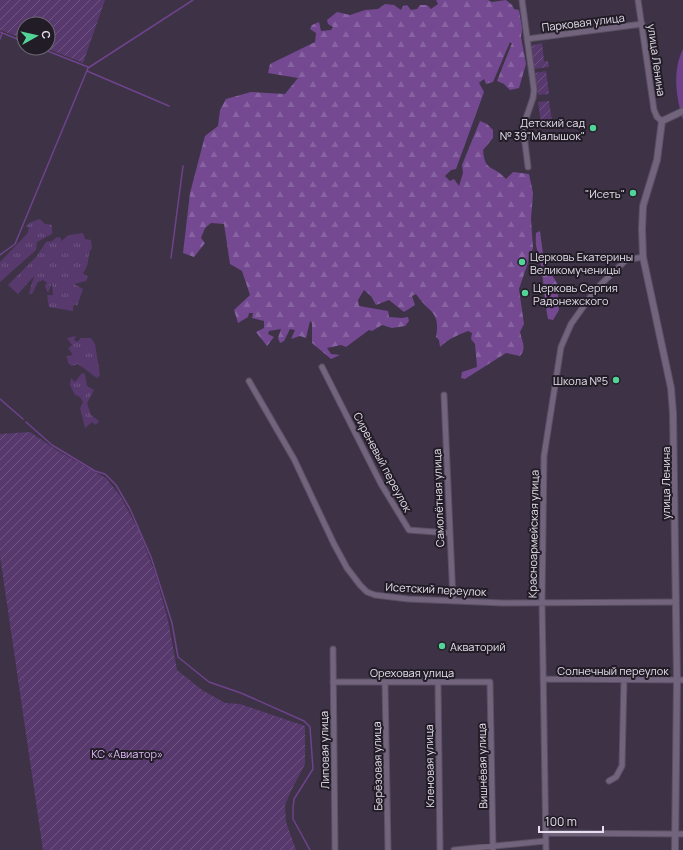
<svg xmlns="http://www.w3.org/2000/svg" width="683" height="850" viewBox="0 0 683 850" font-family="Manrope,sans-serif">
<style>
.grass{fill:url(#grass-tufts)}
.forest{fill:url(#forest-firs)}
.garden{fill:url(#garden-furrows)}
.water{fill:#6e438c}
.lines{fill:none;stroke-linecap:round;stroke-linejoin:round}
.stream{stroke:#6e438c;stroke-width:1.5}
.minor-casing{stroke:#5a5063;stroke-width:7}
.tertiary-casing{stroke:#5a5063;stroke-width:8}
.minor{stroke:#71647c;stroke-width:5}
.tertiary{stroke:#71647c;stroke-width:6}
.poi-dot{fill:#52d397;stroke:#221c26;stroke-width:1.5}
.labels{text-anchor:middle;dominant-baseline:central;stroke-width:4;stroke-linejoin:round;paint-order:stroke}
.street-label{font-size:11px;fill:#e6dfed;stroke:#221c26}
.poi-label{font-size:11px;fill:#e6dfed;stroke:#221c26;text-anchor:end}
.park-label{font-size:11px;fill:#e0befb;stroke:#221c26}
</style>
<defs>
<pattern id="grass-tufts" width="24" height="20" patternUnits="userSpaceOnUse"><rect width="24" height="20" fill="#58396e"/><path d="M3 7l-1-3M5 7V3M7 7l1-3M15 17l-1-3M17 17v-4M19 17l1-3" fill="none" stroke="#705583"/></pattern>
<pattern id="forest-firs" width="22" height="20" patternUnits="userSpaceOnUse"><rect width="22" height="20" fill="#744992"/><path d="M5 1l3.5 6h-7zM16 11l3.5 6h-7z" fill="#8863a2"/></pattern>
<pattern id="garden-furrows" width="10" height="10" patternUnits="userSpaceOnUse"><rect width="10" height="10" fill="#58396e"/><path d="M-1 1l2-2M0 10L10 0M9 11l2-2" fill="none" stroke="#705583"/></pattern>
</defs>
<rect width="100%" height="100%" fill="#3e3247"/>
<path class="grass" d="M 40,219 L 45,224 L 52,225 L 52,234 L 37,242 L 36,250 L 0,282 L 0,262 L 27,234 L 29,228 L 26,226 L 31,222 Z
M 83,233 L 85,239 L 91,240 L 92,248 C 86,255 91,264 83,273 L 88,277 L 86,281 L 74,284 L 83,289 L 77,306 L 75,304 L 73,306 L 73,311 L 49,307 L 47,295 L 53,295 L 52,282 L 48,293 L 45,286 L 47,283 L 43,280 L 38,282 L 32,294 L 29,294 L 34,276 L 18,294 L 8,285 L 36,257 L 46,242 L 50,241 L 51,242 L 57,237 L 61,238 L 61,241 L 69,235 Z
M 76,336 L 74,340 L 77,342 L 81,338 L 91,338 L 95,344 L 100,375 L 97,378 L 78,364 L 72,366 L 68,363 L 67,356 L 73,355 L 68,348 L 72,345 L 67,338 Z
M 82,373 L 85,374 L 87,386 L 94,390 L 87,403 L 91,415 L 99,421 L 96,425 L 92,422 L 85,428 L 80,408 L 83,402 L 80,397 L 75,395 L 70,385 L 71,378 L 75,382 Z"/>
<path class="forest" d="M 436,0 L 488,0 L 492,2 L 506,0 L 512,5 L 514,9 L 519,10 L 522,28 L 521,37 L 526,64 L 519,88 L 510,90 L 504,84 L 497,81 L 512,43 L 510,42 L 493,82 L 486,84 L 484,79 L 479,83 L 484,92 L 456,169 L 451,170 L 445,176 L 450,181 L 454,179 L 459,186 L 463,173 L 462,165 L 480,121 L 487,124 L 493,130 L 493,138 L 483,150 C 485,173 493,164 506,179 L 513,172 L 529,174 L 533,193 L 531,219 L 533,248 L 519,289 L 524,324 L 520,332 C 522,342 527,348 520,356 L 506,353 L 465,379 L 461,378 L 462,372 L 477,367 L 475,344 L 471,339 L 472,333 L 468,331 C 458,335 448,339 440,347 L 439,340 L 436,337 C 441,310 428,313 416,294 L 412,296 L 415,305 L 404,312 L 389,300 L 376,305 L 371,296 L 364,290 L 358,300 L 359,306 L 388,311 L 389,317 L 402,318 L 408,317 L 409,321 L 405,326 L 392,328 L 382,325 L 372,331 L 369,330 L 346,347 L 341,345 L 327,348 L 331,354 L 340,355 L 331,359 L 312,343 L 312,323 L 310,321 L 306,338 L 300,336 L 291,339 L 295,330 L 290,329 L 284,341 L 280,343 L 278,338 L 281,329 L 269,331 L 268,334 L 274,337 L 267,346 L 256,332 L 264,328 L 264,321 L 252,318 L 253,313 L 249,313 L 248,317 L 238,323 L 234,310 L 250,295 L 242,271 L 230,264 L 224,224 L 211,223 L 205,228 L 201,238 L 205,243 L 194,257 L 183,253 L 190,193 L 205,136 L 218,126 L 220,110 L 226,99 L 251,92 L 285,94 L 298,78 L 268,73 L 270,64 L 315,42 L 316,33 L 310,29 L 312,25 L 319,22 L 321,31 L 331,30 L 333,27 L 328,24 L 327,20 L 337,12 L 350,15 L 365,10 L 378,9 L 385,4 L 394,5 L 401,10 L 403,6 L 407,5 L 411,10 L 417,9 L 420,5 L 427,5 L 431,9 L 438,4 Z
M 540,231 L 544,262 L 557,283 L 559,310 L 553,320 L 548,319 C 544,300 544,280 540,260 C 537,247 535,248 536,233 Z"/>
<path class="garden" d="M 0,0 L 105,0 L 83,63 L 46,48 L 48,48 L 48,24 L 24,24 L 24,39 L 0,30 Z
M 542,43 L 544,61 L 548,61 L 549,67 L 534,69 L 531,46 Z
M 546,71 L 549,94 L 538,95 L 535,73 Z
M 549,101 L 552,121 L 541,123 L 538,102 Z
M 30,432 L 58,451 L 106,478 L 121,497 L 140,533 L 156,576 L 168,620 L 177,670 L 202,690 L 225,703 L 240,704 L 305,726 L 305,764 L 291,791 L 285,805 L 286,822 L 296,850 L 43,850 L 0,556 L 0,434 Z"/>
<path class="water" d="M 683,49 L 683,120 C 676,97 672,71 683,49 Z"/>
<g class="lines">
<path class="stream" d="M 0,32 L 24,42
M 0,39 L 2,33
M 40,48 L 88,67
M 87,71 L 169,106
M 0,255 L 15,244 L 88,68 L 193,0
M 171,258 L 183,166
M 0,399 L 23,419
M 26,422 L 52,445 L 95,471 L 105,474 L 116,485 L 130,509 L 151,557 L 172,623 L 178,657 L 209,682 L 241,693 L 304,721 L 310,727 L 313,769 L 294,799 L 293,808 L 293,819 L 310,850"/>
<g class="minor-casing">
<path id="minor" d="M 522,0 L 534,90 L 533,98 L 523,127 L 528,167
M 638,0 L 654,110 L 657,117 L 662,121
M 527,39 L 642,24
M 322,367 L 381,484 L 409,530 L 449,533
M 249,381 L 294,459 L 334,544 L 347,568 L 360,585 L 367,592 L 375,595 L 408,599 L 503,603 L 675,602
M 444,395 L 453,600
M 333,649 L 335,850
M 543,679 L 683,680
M 333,682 L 490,682 L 493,850
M 385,682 L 388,850
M 438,682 L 440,850
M 609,781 L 616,777 L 622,766 L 624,680
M 546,833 L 683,834
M 454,850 L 546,841
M 546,850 L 542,602 L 544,456 L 561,347 L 571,324 L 596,289 L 626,260 L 643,257"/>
</g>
<g class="tertiary-casing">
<path id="tertiary" d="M 675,850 L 677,680 L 673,413 L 671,388 L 643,257 L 642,229 L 643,206 L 657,160 L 662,121 L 683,111"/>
</g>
<use href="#minor" class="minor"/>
<use href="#tertiary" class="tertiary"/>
</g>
<g class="poi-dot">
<circle cx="593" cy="128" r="4"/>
<circle cx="633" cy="193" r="4"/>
<circle cx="522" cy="262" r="4"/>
<circle cx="525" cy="293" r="4"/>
<circle cx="616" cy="380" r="4"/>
<circle cx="442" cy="646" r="4"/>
</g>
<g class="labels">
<g class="street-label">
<text transform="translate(583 22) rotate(-7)">Парковая улица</text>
<text transform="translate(657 60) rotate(82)">улица Ленина</text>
<text transform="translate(383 462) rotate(62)">Сиреневый переулок</text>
<text transform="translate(665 483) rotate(-90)">улица Ленина</text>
<text transform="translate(438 498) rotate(-92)">Самолётная улица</text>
<text transform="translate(533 534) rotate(-89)">Красноармейская улица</text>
<text transform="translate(436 589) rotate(3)">Исетский переулок</text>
<text x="613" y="670">Солнечный переулок</text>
<text x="412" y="672">Ореховая улица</text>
<text transform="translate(324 750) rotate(-91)">Липовая улица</text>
<text transform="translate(377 766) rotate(-91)">Берёзовая улица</text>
<text transform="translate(429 766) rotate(-91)">Кленовая улица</text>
<text transform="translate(482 766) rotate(-91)">Вишнёвая улица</text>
</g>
<g class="poi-label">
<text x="585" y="122">Детский сад<tspan x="585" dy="13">№ 39"Малышок"</tspan></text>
<text x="625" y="193">"Исеть"</text>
<text x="530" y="256" text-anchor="start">Церковь Екатерины<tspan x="530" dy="13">Великомученицы</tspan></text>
<text x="533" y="287" text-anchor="start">Церковь Сергия<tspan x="533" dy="13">Радонежского</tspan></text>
<text x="608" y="380">Школа №5</text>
<text x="450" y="646" text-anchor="start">Акваторий</text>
</g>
<g class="park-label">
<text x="127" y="753">КС «Авиатор»</text>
</g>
</g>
<g transform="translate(36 36) rotate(82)"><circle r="19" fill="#221c26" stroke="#706a76"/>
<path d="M0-3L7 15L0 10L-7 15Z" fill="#52d397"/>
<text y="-6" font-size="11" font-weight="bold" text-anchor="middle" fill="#e6dfed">С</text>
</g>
<path d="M539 826v6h64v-6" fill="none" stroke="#e6dfed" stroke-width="2"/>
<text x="545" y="826" font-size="12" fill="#e6dfed" stroke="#221c26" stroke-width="3" paint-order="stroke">100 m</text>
</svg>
